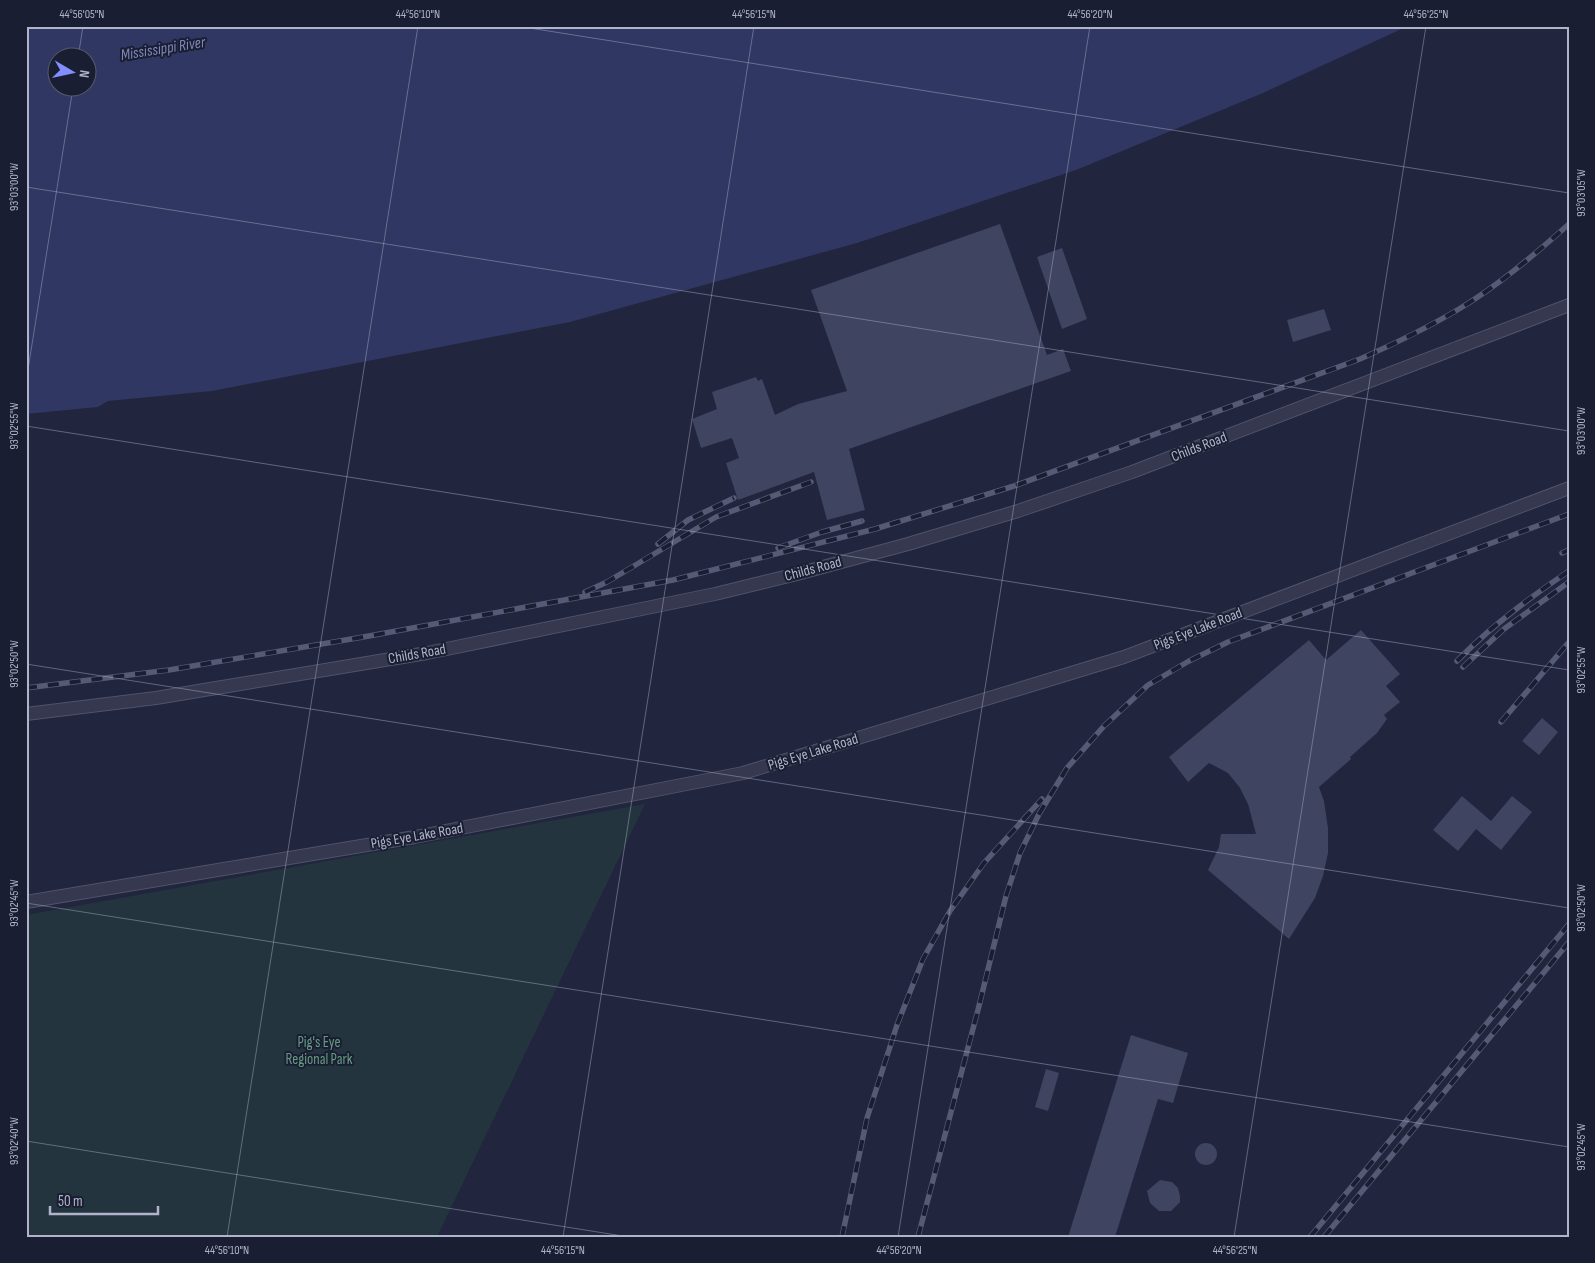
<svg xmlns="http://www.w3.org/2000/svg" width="1595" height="1263" viewBox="0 0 1595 1263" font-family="'Sofia Sans Condensed',sans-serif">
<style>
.green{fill:#23343f}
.water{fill:#2f3762;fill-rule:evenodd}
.building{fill:#3f4460}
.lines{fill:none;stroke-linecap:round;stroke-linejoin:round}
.minor-casing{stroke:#505369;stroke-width:14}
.minor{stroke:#35384e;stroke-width:12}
.rail-casing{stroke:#565b75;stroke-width:5.5}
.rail{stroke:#1a1e32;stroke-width:4;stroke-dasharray:11;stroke-linecap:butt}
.ticks{fill:none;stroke:#b0b3c9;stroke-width:1;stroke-opacity:0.45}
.labels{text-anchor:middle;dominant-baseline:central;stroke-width:4;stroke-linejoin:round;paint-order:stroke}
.street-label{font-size:15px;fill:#b0b3c9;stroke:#1a1e32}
.park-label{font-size:15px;fill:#659c81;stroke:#1a1e32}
.water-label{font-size:16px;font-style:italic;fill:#7d86b8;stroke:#1a1e32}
.neatline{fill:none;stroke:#b0b3c9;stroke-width:2}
.ticks-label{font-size:12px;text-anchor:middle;fill:#b0b3c9}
</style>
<rect width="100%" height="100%" fill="#21253e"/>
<path class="green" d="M 645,804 L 437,1237 L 26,1237 L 26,915 Z"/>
<path class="water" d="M 26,26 L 1408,26 L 1263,93 L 1076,170 L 857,243 L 570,322 L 212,391 L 108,401 L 98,407 L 26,414 ZM 58,58 L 88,58 L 88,88 L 58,88 Z"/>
<path class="building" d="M 1000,224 L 1047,355 L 1063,349 L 1071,371 L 849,449 L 865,510 L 827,520 L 814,472 L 738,500 L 726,463 L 739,458 L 732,438 L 701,448 L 692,419 L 717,409 L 712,392 L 756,377 L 758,381 L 762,379 L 775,415 L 798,404 L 847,391 L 811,290 Z
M 1062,248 L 1087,319 L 1062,329 L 1037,257 Z
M 1324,309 L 1331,330 L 1293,342 L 1287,320 Z
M 1361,630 L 1400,674 L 1386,686 L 1400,702 L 1384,715 L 1387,719 L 1377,733 L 1350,757 L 1351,759 L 1319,787 L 1324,801 L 1328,828 L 1328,853 L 1323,876 L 1315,898 L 1289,939 L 1208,870 L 1219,847 L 1221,834 L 1256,834 L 1248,804 L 1240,788 L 1228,773 L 1209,763 L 1188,782 L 1169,757 L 1309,640 L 1326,660 Z
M 1542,718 L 1558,732 L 1539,755 L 1522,741 Z
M 1462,796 L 1491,821 L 1512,796 L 1532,812 L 1501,850 L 1476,829 L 1458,851 L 1433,830 Z
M 1131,1035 L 1188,1053 L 1173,1103 L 1158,1099 L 1115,1237 L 1068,1237 Z
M 1046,1069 L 1059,1073 L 1048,1111 L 1035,1107 Z
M1195 1154a11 11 0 1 1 22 0a11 11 0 1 1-22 0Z
M 1160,1180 L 1172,1182 L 1178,1188 L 1180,1196 L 1180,1202 L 1171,1211 L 1159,1211 L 1150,1203 L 1147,1191 Z"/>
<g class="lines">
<g class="minor-casing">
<path id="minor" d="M 26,714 L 156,698 L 427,653 L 715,594 L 797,574 L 908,544 L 1018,511 L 1132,472 L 1569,305
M 26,902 L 415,837 L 743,773 L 1124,657 L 1569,488"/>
</g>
<use href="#minor" class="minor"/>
<g class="rail-casing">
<path id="rail" d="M 658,544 L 688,520 L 734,498
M 778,548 L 822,532 L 862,521
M 1562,553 L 1569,550
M 585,592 L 607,582 L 716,517 L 811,482
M 1457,661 C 1491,626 1529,598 1569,571
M 1463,667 L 1504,629 L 1569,582
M 26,688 L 169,670 L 369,636 L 673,580 L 875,529 L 1014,486 L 1360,359 C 1394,344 1427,328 1459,309 C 1499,285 1534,255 1569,224
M 1501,722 L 1569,642
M 842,1237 L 867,1118 L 897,1025 L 923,959 L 950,911 L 984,863 L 1042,799
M 918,1237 L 979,1006 L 1006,896 L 1020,853 L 1039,814 L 1067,768 L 1104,726 L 1148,685 L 1189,661 L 1228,642 L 1569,514
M 1310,1237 L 1569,924
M 1324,1237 L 1569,942"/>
</g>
<use href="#rail" class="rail"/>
</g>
<path class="ticks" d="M 517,26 L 1569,193M 78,58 L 83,26M 26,187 L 1569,431M 26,382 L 73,88M 26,426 L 1569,670M 26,664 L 1569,908M 26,903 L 1569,1147M 26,1141 L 629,1237M 227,1237 L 418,26M 563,1237 L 754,26M 898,1237 L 1090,26M 1234,1237 L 1426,26"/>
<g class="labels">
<g class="street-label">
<text transform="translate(1199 447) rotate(-21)">Childs Road</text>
<text transform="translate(813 569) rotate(-15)">Childs Road</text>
<text transform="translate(1198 629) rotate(-21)">Pigs Eye Lake Road</text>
<text transform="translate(417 654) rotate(-10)">Childs Road</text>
<text transform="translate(813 752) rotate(-17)">Pigs Eye Lake Road</text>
<text transform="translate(417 836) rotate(-10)">Pigs Eye Lake Road</text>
</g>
<g class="park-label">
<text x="319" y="1042">Pig's Eye<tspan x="319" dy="17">Regional Park</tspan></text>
</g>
<g class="water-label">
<text transform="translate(163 49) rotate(-9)">Mississippi River</text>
</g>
</g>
<rect width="1595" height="1263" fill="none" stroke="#1a1e32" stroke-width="55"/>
<g transform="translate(72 72) rotate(99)"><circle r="24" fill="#1a1e32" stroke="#565a6e"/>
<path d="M0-4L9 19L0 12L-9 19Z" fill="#808eff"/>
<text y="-8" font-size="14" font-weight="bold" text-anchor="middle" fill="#b0b3c9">N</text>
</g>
<path d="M50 1206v8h108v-8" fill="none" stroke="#b0b3c9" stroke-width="2.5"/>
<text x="58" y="1206" font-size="15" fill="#b0b3c9" stroke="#1a1e32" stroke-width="4" paint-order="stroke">50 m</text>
<rect x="28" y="28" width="1540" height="1208" class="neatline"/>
<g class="ticks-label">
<text x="82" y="18">44°56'05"N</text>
<text x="418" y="18">44°56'10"N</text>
<text x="754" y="18">44°56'15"N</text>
<text x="1090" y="18">44°56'20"N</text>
<text x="1426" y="18">44°56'25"N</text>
<text transform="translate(14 187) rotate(-90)" y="4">93°03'00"W</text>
<text transform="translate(1581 193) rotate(-90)" y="4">93°03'05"W</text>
<text transform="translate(14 426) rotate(-90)" y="4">93°02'55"W</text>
<text transform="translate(1581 431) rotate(-90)" y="4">93°03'00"W</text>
<text transform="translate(14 664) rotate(-90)" y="4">93°02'50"W</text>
<text transform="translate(1581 670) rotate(-90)" y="4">93°02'55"W</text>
<text transform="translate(14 903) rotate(-90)" y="4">93°02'45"W</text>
<text transform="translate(1581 908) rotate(-90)" y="4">93°02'50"W</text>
<text transform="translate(14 1141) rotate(-90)" y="4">93°02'40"W</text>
<text transform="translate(1581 1147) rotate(-90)" y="4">93°02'45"W</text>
<text x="227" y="1254">44°56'10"N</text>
<text x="563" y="1254">44°56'15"N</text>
<text x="899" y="1254">44°56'20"N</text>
<text x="1235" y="1254">44°56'25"N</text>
</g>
</svg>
